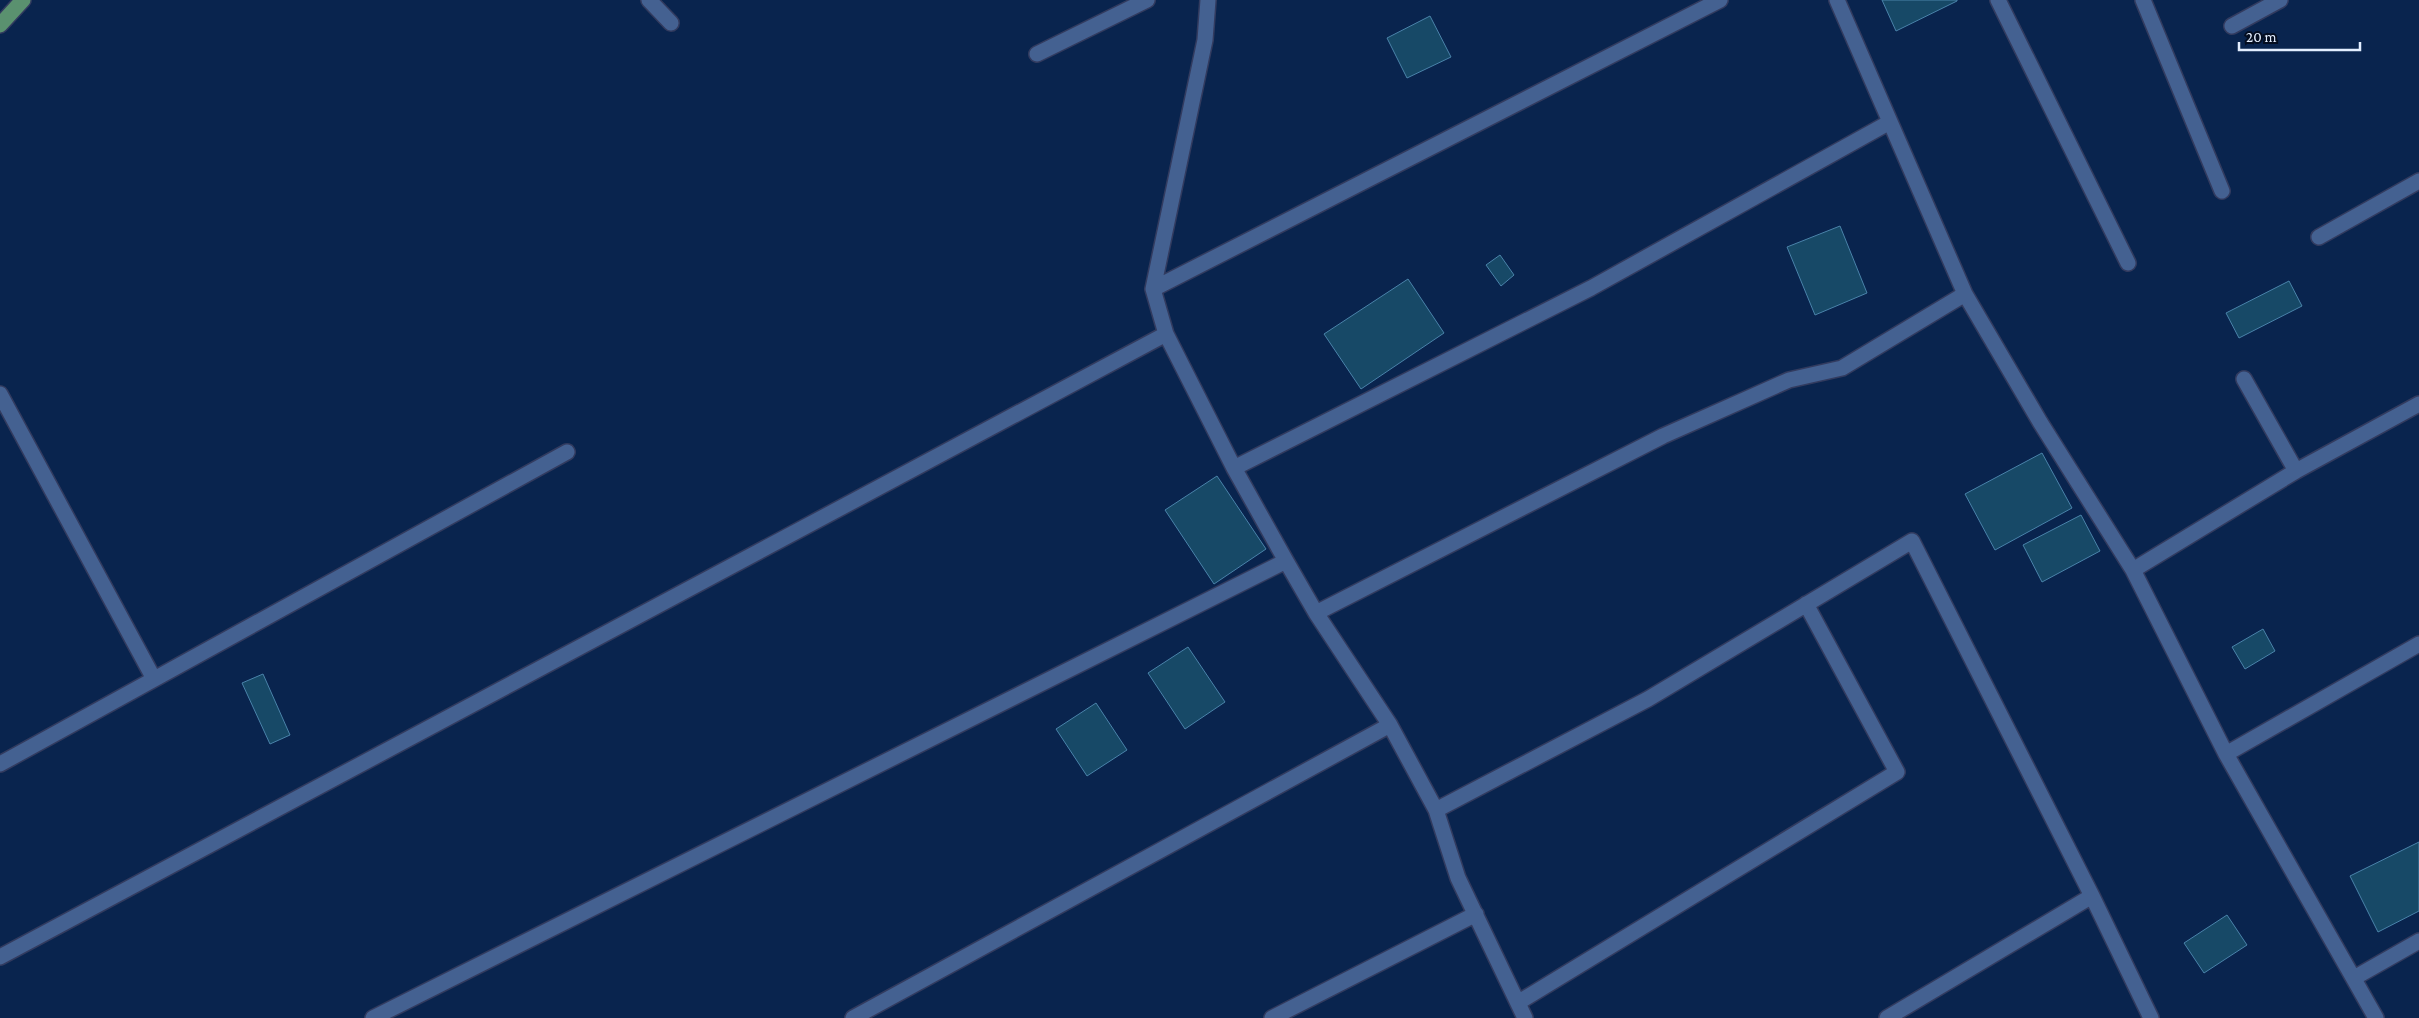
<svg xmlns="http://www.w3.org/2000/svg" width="2419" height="1018" viewBox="0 0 2419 1018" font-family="'Crimson Pro',serif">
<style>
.building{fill:#174967;stroke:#4a83aa}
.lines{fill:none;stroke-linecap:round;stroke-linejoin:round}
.minor-casing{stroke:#323b5f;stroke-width:18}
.major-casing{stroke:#323b5f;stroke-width:18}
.minor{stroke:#446191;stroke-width:15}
.major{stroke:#5a916f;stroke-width:15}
</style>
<rect width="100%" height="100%" fill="#09244e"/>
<path class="building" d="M 1882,0 L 1957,0 L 1957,1 L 1896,31 Z
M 1430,16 L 1451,57 L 1407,78 L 1387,38 Z
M 1840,226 L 1867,293 L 1815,315 L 1787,247 Z
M 1500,255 L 1514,275 L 1501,286 L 1486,265 Z
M 1408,279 L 1444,333 L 1361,389 L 1324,334 Z
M 2289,281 L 2302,306 L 2239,338 L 2226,313 Z
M 2042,453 L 2072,508 L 1995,550 L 1965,494 Z
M 1217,476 L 1266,549 L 1214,584 L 1165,510 Z
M 2081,515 L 2100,551 L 2042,582 L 2023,545 Z
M 2263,629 L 2275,651 L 2245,669 L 2232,647 Z
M 1188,647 L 1225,702 L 1185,729 L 1148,673 Z
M 263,674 L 290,735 L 270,744 L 242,683 Z
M 1096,703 L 1127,750 L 1087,776 L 1056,729 Z
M 2419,842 L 2419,911 L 2378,932 L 2350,876 Z
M 2227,915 L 2247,945 L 2204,973 L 2184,943 Z"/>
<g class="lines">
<g class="minor-casing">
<path id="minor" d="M 649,0 L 671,23
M 1208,0 L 1205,40 L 1153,289 L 1166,334 L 1234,468 L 1286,561 L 1316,613 L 1390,725 L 1436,810 L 1458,878 L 1525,1018
M 1837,0 L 1965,294 L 2040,422 L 2133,570 L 2226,754 L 2376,1018
M 1998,0 L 2128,263
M 2143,0 L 2222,191
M 2232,26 L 2280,0
M 1037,54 L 1147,0
M 2319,237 L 2419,181
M 1153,289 L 1720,0
M 2244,379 L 2296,471
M 0,394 L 154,679
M 1234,468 L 1591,288 L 1890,122
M 2133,570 L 2296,471 L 2419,404
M 1316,613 L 1663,436 L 1789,380 L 1842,368 L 1965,294
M 2226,754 L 2419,644
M 0,764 L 567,452
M 1436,810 L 1648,699 L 1912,541 L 2092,896 L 2151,1018
M 0,957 L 1166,334
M 2354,978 L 2419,941
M 1519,1002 L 1897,772 L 1806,604
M 373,1018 L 1286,561
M 853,1018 L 1390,725
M 1272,1018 L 1476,914
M 1887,1018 L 2092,896"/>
</g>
<g class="major-casing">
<path id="major" d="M 0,25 L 23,0"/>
</g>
<use href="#minor" class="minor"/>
<use href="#major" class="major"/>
</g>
<path d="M2239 42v8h121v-8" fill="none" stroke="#e3eeff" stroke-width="2.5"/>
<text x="2246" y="42" font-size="15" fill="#e3eeff" stroke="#040e21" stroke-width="4" paint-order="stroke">20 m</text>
</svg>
